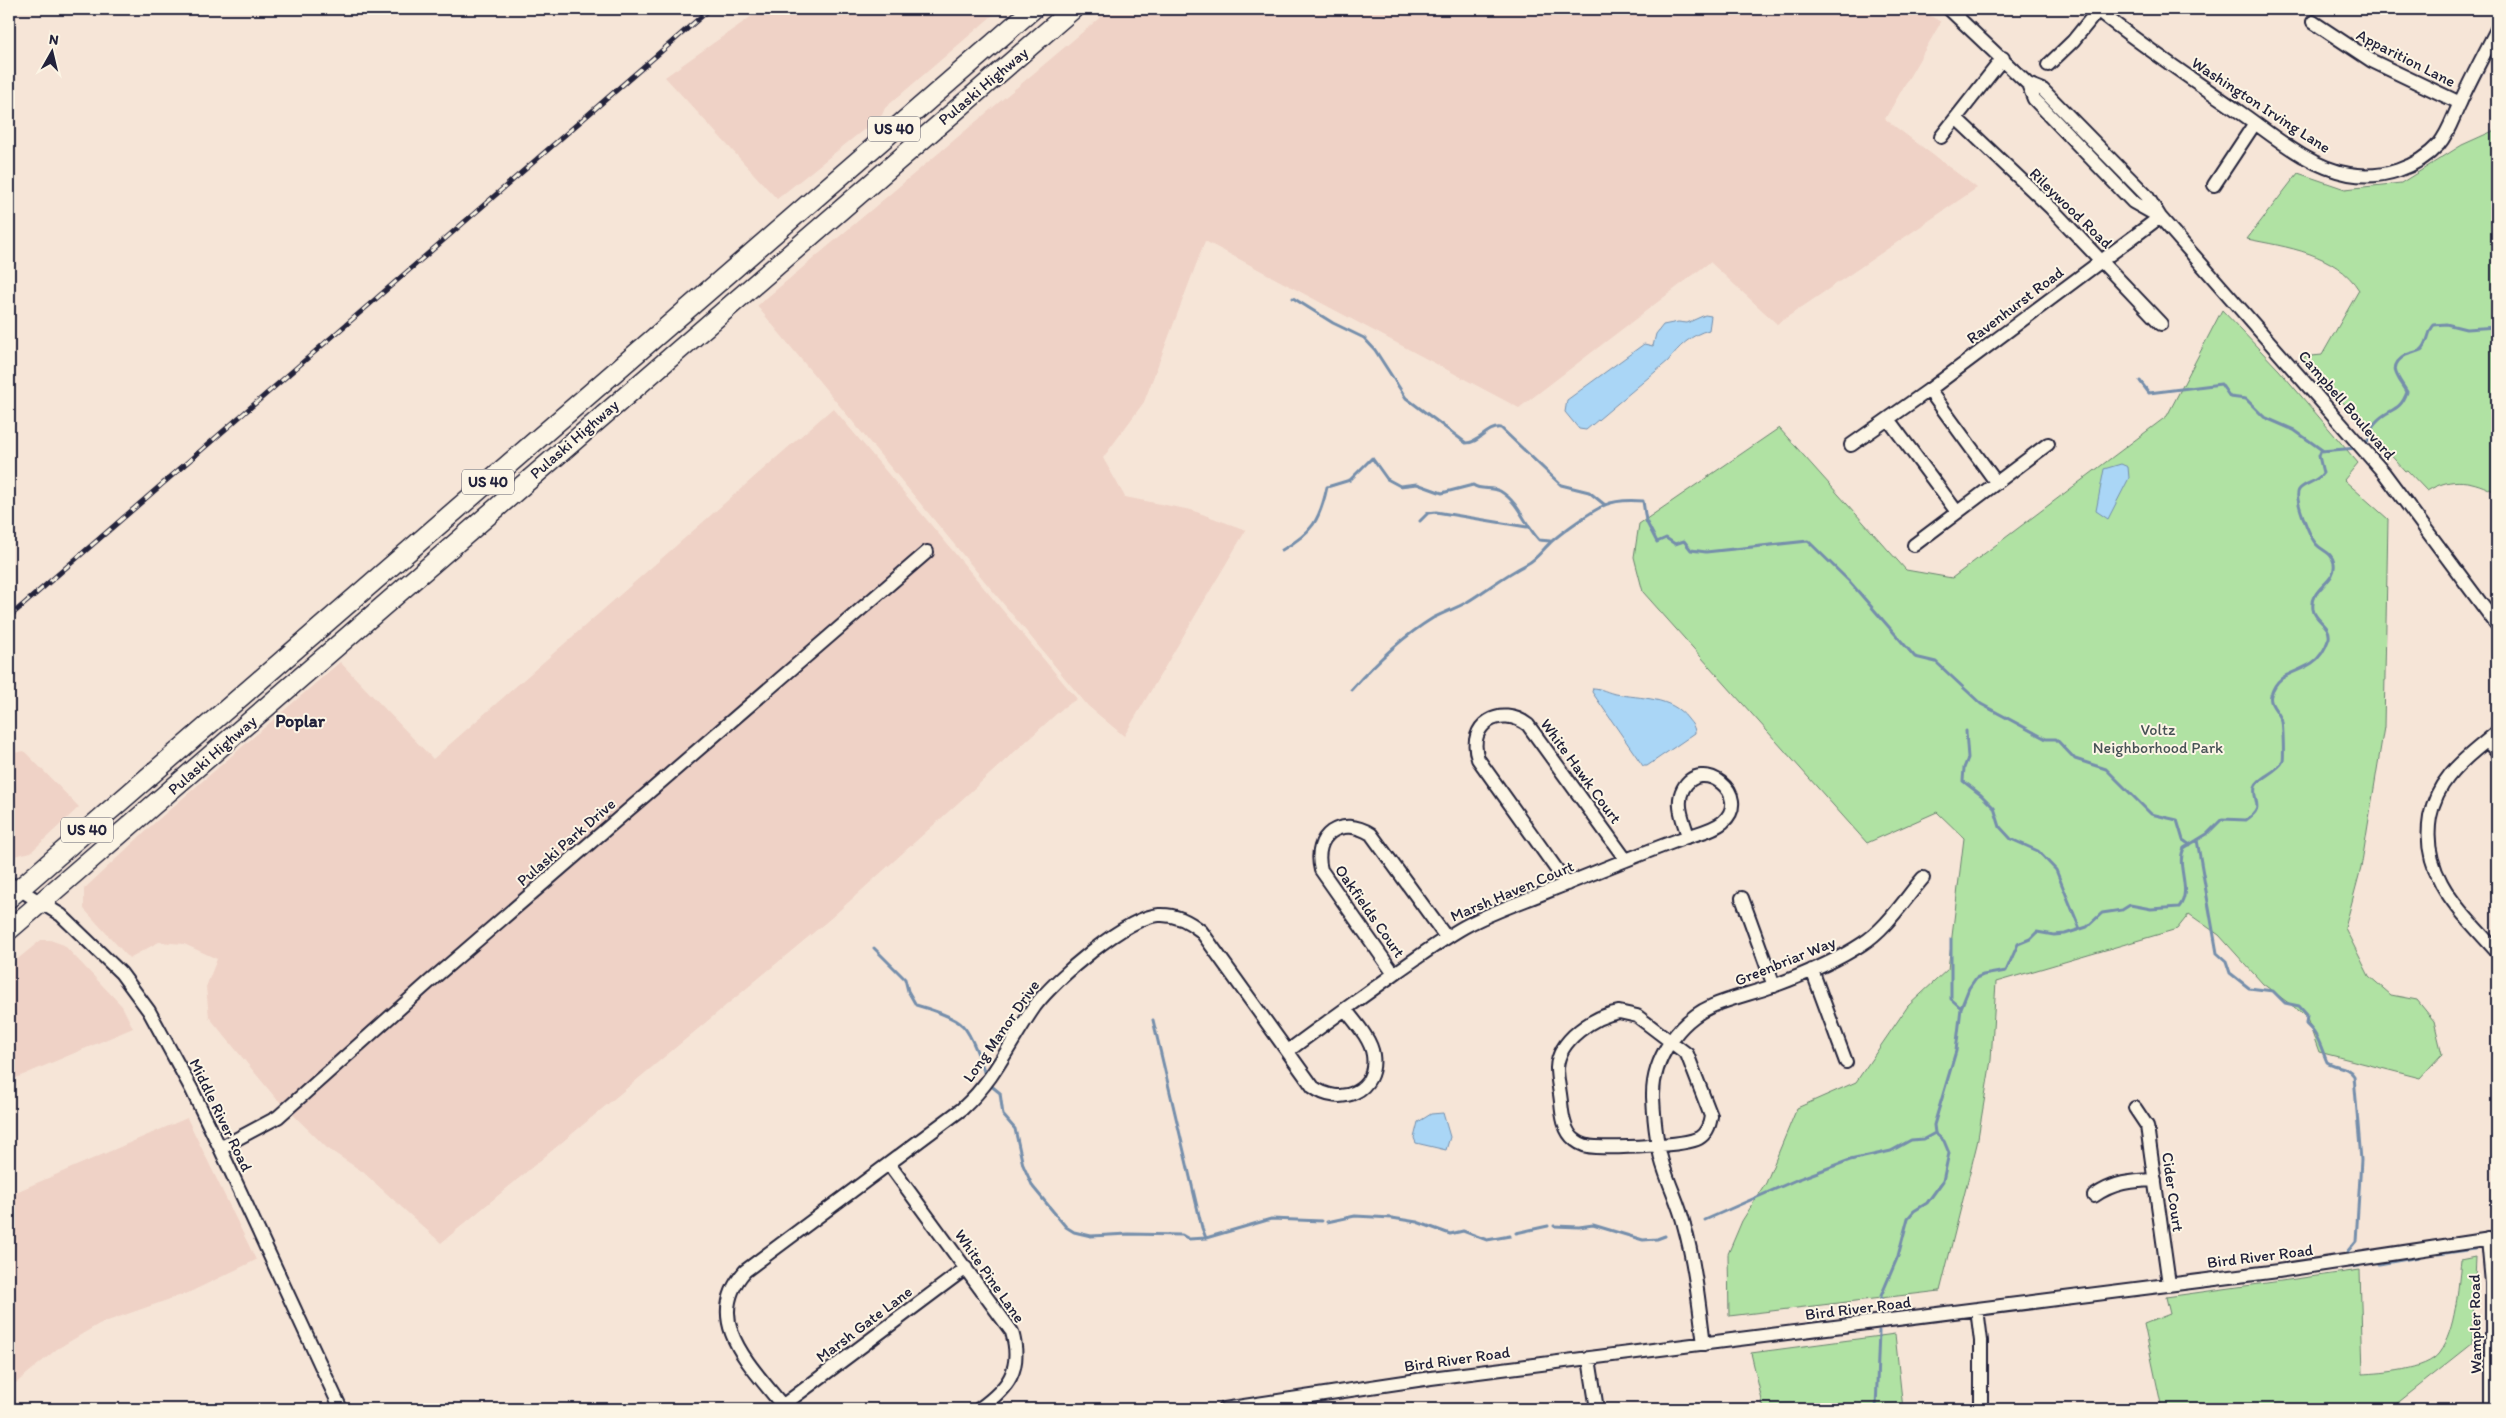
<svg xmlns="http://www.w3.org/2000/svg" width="2506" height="1418" viewBox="0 0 2506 1418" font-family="Itim,sans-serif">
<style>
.built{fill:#efd2c6}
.green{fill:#b0e2a3;stroke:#69826f}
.water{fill:#aad6f6;stroke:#748eab}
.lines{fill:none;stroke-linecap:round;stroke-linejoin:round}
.stream{stroke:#748eab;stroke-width:3}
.minor-casing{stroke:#22223b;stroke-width:16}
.highway-casing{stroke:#22223b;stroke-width:22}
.minor{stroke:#fcf5e5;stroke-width:12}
.highway{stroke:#fcf5e5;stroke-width:19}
.rail-casing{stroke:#22223b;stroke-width:5}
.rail{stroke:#fcf5e5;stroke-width:3;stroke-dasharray:9;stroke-linecap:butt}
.labels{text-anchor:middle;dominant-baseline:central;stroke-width:4;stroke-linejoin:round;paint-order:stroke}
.shield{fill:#fcf5e5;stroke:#63616e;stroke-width:1}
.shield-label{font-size:15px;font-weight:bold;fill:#22223b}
.street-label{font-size:16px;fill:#22223b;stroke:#fcf5e5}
.park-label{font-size:16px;fill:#465255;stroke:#fcf5e5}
.neighbourhood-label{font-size:18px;font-weight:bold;fill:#22223b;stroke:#fcf5e5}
</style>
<rect width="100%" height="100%" fill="#f6e5d7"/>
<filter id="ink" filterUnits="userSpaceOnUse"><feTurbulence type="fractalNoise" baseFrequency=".02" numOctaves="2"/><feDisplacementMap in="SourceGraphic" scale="10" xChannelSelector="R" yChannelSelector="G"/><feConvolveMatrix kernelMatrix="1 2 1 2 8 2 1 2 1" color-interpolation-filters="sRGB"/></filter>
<g filter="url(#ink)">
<path class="built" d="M 762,9 L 1000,9 L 885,108 L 882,115 L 777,199 L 665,77 Z
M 1110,9 L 1919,9 L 1941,22 L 1885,119 L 1977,188 L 1777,324 L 1710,262 L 1519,408 L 1205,241 L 1144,402 L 1103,458 L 1125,497 L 1191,510 L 1246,530 L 1124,736 L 1088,706 L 757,306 Z
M 833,408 L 1077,699 L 1064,707 L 831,918 L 441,1243 L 363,1172 L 327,1148 L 274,1096 L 209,1017 L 206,987 L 217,959 L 184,944 L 159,942 L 129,958 L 84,909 L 84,889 L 152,825 L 340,662 L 433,759 Z
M 24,751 L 79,807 L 31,852 L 10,857 L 9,754 Z
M 41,940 L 50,940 L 64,945 L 122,1006 L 133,1028 L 9,1081 L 9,966 Z
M 187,1118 L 256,1260 L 190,1292 L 99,1324 L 57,1349 L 16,1383 L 9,1368 L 9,1195 Z"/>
<path class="green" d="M 2497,125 L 2497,493 C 2473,480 2452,476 2427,491 L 2407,470 L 2405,471 L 2302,357 L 2322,355 L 2359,290 C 2336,253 2286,247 2247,239 L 2298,173 L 2345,189 L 2401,183 L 2462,145 L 2493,131 Z
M 2222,310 L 2279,370 L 2358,463 L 2344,480 L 2388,519 L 2384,727 L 2361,868 L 2345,928 L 2369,976 L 2391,995 L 2417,1000 L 2434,1021 L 2442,1054 L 2420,1078 L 2319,1052 L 2306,1016 L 2263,984 L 2219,935 L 2189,914 L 2177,929 L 1996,982 L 1991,1060 L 1977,1144 L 1940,1291 L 1729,1316 L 1728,1254 L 1742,1221 L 1766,1183 L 1797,1108 L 1856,1082 L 1908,1006 L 1948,969 L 1964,838 L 1937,812 L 1867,843 L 1643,592 L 1634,557 L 1639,524 L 1779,428 L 1906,570 L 1952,578 L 2167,416 Z
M 2476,1257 L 2472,1344 L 2390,1409 L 2162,1409 L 2144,1324 L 2170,1314 L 2166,1297 L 2360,1270 L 2363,1374 C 2382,1373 2427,1370 2439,1353 C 2456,1330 2458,1288 2461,1260 Z
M 1895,1334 L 1903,1409 L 1764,1409 L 1751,1353 Z"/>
<path class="water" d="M 1705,315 L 1711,316 L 1709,330 C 1692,334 1678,347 1668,361 L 1586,430 L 1579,429 L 1565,412 L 1567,400 L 1644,344 L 1653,346 L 1656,334 L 1663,325 L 1678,322 L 1687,323 Z
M 2121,464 L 2128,467 L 2129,478 L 2108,519 L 2096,511 L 2104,469 Z
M 1593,688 C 1601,688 1608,693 1616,694 C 1641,699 1671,696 1688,719 C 1692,724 1695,727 1695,733 L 1647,766 L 1643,766 L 1592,692 Z
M 1443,1113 L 1450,1137 L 1446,1150 L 1416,1143 L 1414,1138 L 1418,1122 L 1431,1114 Z"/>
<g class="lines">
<path class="stream" d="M 1293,298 L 1333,323 L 1364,338 L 1375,350 L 1406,398 L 1466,443 C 1480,443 1487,426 1501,428 L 1561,485 L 1589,492 L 1605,505
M 2140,381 L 2149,393 L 2221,384 L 2230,397 L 2246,399 L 2264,417 L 2294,430 L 2322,450
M 2363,445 C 2373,440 2369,429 2376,422 C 2388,408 2400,413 2407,392 C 2400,379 2385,367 2406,355 C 2411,353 2417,352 2421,350 C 2429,344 2427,332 2434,325 L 2446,324 L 2466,329 L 2497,327
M 1420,521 L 1428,513 L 1436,512 L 1527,527
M 1282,550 C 1312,533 1320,520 1327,487 L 1350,480 L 1372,458 L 1387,479 L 1400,486 L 1417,484 L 1442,493 L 1473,485 C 1481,491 1491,486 1500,491 C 1520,503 1524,524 1539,540 L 1550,541
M 1351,690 C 1375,663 1402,637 1433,618 C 1444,612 1457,608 1467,602 C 1488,589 1505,575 1527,564 C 1536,560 1544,548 1552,541 C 1565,530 1590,512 1605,505 C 1616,500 1631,500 1643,501 L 1646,521 L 1657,542 L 1666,538 L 1675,544 L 1684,541 L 1691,550 L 1706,552 L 1808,541 L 1849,581 L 1915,657 L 1936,662 L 1981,704 L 2046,739 L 2056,739 L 2075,759 L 2106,769 L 2151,814 L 2177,820 L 2183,840 L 2190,845
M 1966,731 L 1968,758 L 1964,768 L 1963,781 L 1981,795 L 1994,808 L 2000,827 L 2011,839 L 2038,851 L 2056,870 L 2080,929
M 2197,840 L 2217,953 L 2226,961 L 2230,973 L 2249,988 L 2273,991 L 2285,1003 L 2299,1006 L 2307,1015 L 2306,1024 C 2318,1034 2321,1048 2327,1062 C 2336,1068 2347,1065 2354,1076 L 2361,1160 L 2356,1241 L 2347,1252
M 1951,939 L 1951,999 L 1961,1008
M 874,948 L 905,979 L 908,991 L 916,1005 C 927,1008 955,1017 963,1026 C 971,1034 983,1065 985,1076
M 1153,1020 L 1202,1228 L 1206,1238
M 989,1084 L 1000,1093 L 1003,1115 L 1015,1129 L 1023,1165 L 1033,1187 L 1066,1227 L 1074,1232 L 1091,1236 L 1128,1234 L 1182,1235 L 1189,1239 L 1206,1238 L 1271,1219 L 1322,1221
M 1705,1220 L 1796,1180 L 1850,1160 L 1891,1151 L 1911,1140 L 1924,1139 L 1935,1133
M 1327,1222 L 1355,1216 L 1392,1218 L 1417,1222 L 1450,1234 L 1463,1231 L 1487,1240 L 1510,1236
M 1554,1226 L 1579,1227 L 1593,1225 L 1643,1240 L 1657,1239 L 1665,1236
M 1516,1233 L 1548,1226
M 2438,1254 L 2475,1249
M 2379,1264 L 2419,1257
M 2349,1267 L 2359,1266
M 1881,1315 L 1881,1296 L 1898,1256 L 1908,1218 L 1914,1211 L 1927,1203 L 1943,1181 L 1949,1153 L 1944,1141 L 1935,1133 L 1934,1125 L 1956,1051 L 1961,1008 L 1969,988 L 1976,978 L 1983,975 L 2006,971 L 2018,944 L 2030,939 L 2037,932 L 2054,935 L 2065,934 L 2087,927 L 2102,913 L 2122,910 L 2130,905 L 2151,909 L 2179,907 C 2193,890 2175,866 2184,848 L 2207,834 L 2222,819 L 2246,820 C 2266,807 2252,802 2255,787 C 2257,778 2278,772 2283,761 C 2284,757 2283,726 2282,722 C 2280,712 2268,705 2271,695 C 2278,672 2296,674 2312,663 C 2320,658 2326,647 2329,638 C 2331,624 2315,622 2313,609 C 2310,586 2337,584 2334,563 C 2332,552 2322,551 2316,544 C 2310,537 2293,497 2299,490 C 2304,483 2316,483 2323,473 L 2319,456 L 2321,451 L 2357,448
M 1876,1409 L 1879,1331"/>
<g class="minor-casing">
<path id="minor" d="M 1949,9 L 2028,84 L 2043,90 L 2147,196 L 2160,217 L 2384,473 L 2497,625
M 2096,9 C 2142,46 2192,79 2241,113 C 2274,136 2309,167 2349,174 C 2382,180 2417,168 2439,144 C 2449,132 2453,117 2460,103 C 2471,78 2485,53 2497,29
M 2313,22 L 2372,61 L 2460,103
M 2048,65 L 2073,41 L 2099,9
M 2028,84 L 2034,99 L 2133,202 L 2158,216
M 1956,118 L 2051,208 L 2161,324
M 1941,137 L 2003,58
M 2214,185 L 2255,123
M 1929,390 L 1996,482
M 1888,419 L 1957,512
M 1851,445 L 1929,390 L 2160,217
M 1914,545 L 2048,444
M 2497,732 C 2481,746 2462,759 2449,776 C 2439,788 2433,802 2430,817 C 2420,877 2462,912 2497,952
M 2487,741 L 2497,752
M 9,883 L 61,915 L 121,973 L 149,1011 L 192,1090 L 220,1148 L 341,1409
M 1567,884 L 1478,759 C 1466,724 1501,704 1528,725 L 1626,860
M 1742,898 L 1774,986
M 1812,970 L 1846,1062
M 1394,974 L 1321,870 C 1312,835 1341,815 1371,834 L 1446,937
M 1619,1012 L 1637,1016 L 1687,1054 L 1711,1116 C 1710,1124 1707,1133 1699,1138 C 1685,1146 1615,1148 1596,1147 C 1589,1147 1581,1145 1575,1140 C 1564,1132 1562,1115 1561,1102 C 1560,1091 1557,1079 1557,1068 C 1558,1040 1594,1016 1619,1012 Z
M 1288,1051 C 1324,1024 1361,998 1398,971 C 1420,956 1441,940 1464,927 C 1491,912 1522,902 1551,890 C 1594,873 1637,855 1681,839 C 1694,834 1712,831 1723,822 C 1753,795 1701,755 1683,789 C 1675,804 1684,822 1688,836
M 2135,1108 L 2147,1126 L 2169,1284
M 220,1148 L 278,1117 L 428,983 L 927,552
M 889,1164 L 1012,1332 C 1023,1370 1008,1388 979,1409
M 2094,1196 C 2114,1182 2131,1181 2155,1180
M 2488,1239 L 2492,1283 L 2492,1409
M 1977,1309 L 1981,1341 L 1981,1409
M 1704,1344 C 1699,1305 1695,1264 1684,1225 C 1680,1207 1671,1189 1665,1171 C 1657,1149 1654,1120 1653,1097 C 1652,1060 1678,1021 1712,1006 C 1731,998 1753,993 1773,986 C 1803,975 1835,962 1862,944 C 1887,928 1904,900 1923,878
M 1589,1359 L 1597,1409
M 782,1406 L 966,1268
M 785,1409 C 754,1368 700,1322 745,1271 L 962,1109 C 997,1077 1009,1043 1035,1006 C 1055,979 1126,917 1159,915 C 1175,914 1189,921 1201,931 L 1313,1087 C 1340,1107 1378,1092 1373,1055 C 1371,1039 1355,1022 1345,1009
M 1224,1409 L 1431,1378 L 2278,1271 L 2497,1238"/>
</g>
<g class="highway-casing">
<path id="highway" d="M 9,898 L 1033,9
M 9,930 L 1073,9"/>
</g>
<use href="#minor" class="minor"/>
<use href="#highway" class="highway"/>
<g class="rail-casing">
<path id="rail" d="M 9,617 L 710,9"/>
</g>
<use href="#rail" class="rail"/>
</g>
</g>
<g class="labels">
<g class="shield">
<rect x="868" y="116.5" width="52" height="25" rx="4"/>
<rect x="462" y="469.5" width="52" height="25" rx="4"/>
<rect x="61" y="817.5" width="52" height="25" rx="4"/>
</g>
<g class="shield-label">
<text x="894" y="129">US 40</text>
<text x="488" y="482">US 40</text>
<text x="87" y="830">US 40</text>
</g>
<g class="street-label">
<text transform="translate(2406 58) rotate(27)">Apparition Lane</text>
<text transform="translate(983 86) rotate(-40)">Pulaski Highway</text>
<text transform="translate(2261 105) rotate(33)">Washington Irving Lane</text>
<text transform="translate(2071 208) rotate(44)">Rileywood Road</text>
<text transform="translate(2015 305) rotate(-37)">Ravenhurst Road</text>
<text transform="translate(2347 405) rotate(49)">Campbell Boulevard</text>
<text transform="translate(574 439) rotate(-41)">Pulaski Highway</text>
<text transform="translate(212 755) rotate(-41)">Pulaski Highway</text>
<text transform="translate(1581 771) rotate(54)">White Hawk Court</text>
<text transform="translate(566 842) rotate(-41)">Pulaski Park Drive</text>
<text transform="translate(1512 891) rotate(-23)">Marsh Haven Court</text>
<text transform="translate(1370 911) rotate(55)">Oakfields Court</text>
<text transform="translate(1785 961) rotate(-22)">Greenbriar Way</text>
<text transform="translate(1001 1031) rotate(-55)">Long Manor Drive</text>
<text transform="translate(221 1115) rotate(64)">Middle River Road</text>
<text transform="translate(2173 1192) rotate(82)">Cider Court</text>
<text transform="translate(2260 1256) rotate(-7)">Bird River Road</text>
<text transform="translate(990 1276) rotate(55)">White Pine Lane</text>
<text transform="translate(1858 1308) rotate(-7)">Bird River Road</text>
<text transform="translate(864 1324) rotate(-37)">Marsh Gate Lane</text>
<text transform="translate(2475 1324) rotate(-91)">Wampler Road</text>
<text transform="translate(1457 1359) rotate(-8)">Bird River Road</text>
</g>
<g class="park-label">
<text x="2158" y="729">Voltz<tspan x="2158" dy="18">Neighborhood Park</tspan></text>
</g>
<g class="neighbourhood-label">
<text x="300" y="721">Poplar</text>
</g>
</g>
<rect width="2506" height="1418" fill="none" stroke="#fcf5e5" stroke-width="30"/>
<rect x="15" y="15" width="2476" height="1388" fill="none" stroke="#22223b" stroke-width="2" filter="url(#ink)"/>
<g transform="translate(52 52) rotate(8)" stroke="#fcf5e5" stroke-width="4" paint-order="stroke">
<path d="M0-4L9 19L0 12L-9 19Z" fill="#22223b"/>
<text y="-8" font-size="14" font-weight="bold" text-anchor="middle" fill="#22223b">N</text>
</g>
</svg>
